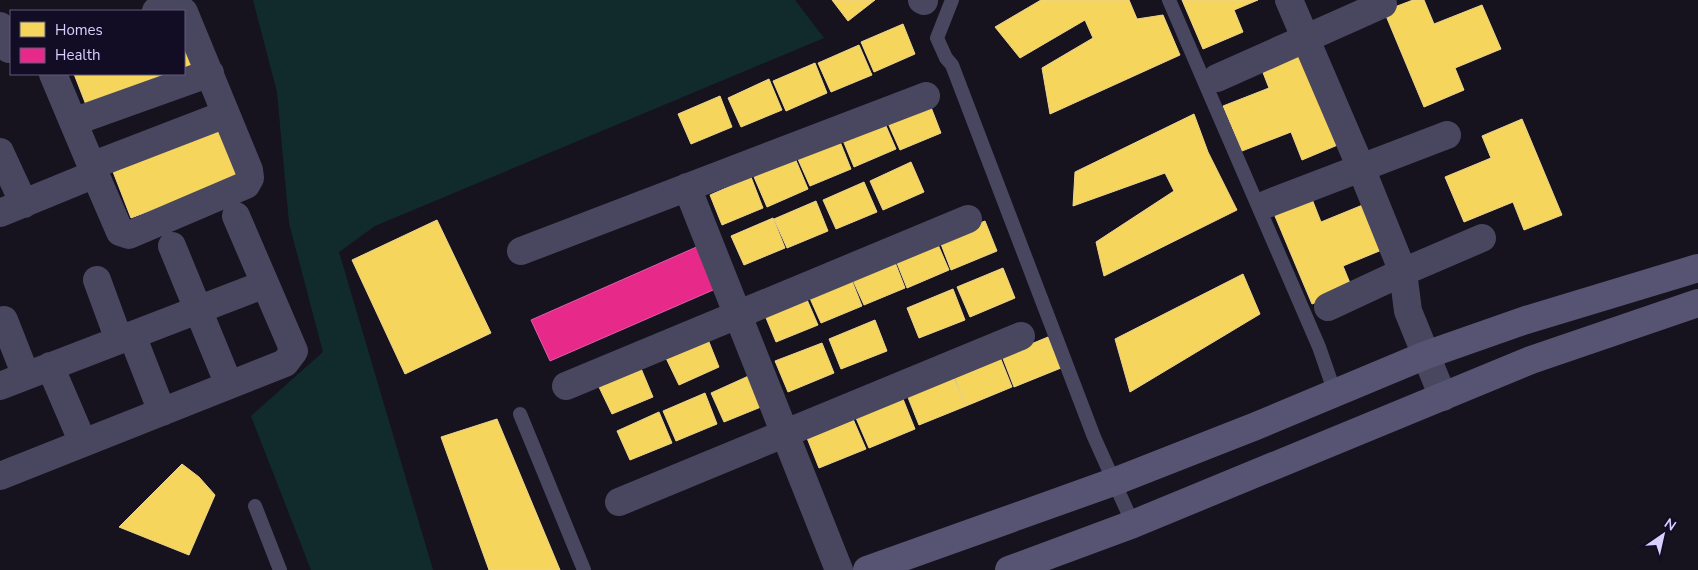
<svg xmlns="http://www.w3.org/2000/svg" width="1698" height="570" viewBox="0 0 1698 570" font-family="'Nunito Sans',sans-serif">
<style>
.green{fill:#112b2d}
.homes{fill:#f6d55c;stroke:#edd48d}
.health{fill:#e7298a;stroke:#e25bad}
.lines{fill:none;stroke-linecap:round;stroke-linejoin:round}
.lane{stroke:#494760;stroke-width:14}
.street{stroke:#494760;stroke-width:28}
.secondary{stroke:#575473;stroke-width:28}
</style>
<rect width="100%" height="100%" fill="#16131f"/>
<path class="green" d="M 253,0 L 795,0 L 824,38 L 375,226 L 339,252 L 433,570 L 311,570 L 251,416 L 323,352 L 289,223 L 277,92 Z"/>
<path class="homes" d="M 832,0 L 875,0 L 848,21 Z
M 1041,0 L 1129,0 L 1137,19 L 1163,15 L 1180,55 L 1050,114 L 1042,68 L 1093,38 L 1085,20 L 1020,58 L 995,27 Z
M 1182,0 L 1258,0 L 1234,10 L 1243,32 L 1203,49 Z
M 1413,0 L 1424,0 L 1434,24 L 1482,5 L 1501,49 L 1455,68 L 1464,90 L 1424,107 L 1384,11 Z
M 903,24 L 915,54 L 874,72 L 861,42 Z
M 184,32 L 198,70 L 88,110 L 74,74 L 184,74 Z
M 859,45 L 872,75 L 831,92 L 818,63 Z
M 1300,49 L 1340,144 L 1302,160 L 1291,132 L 1242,151 L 1223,106 L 1269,88 L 1260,65 Z
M 815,63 L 827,93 L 786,111 L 773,81 Z
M 769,79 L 782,110 L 741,127 L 728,98 Z
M 720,96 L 732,127 L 691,144 L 678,114 Z
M 929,102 L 941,133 L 900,150 L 887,121 Z
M 1194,114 L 1208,152 L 1237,210 L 1104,276 L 1096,242 L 1174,191 L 1165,173 L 1073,206 L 1075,172 Z
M 883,119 L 896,149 L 854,167 L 842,138 Z
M 1522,119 L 1562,215 L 1524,230 L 1513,202 L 1464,222 L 1445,177 L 1491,158 L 1482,136 Z
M 221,123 L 241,177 L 131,218 L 110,164 Z
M 839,139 L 851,169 L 810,186 L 797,157 Z
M 795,158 L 808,189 L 767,207 L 754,177 Z
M 911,162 L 924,192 L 883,210 L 870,181 Z
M 751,177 L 763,208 L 722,225 L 710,195 Z
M 864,182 L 877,212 L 836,229 L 823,200 Z
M 1310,194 L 1321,222 L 1370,202 L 1389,247 L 1343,266 L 1352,288 L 1312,304 L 1272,209 Z
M 816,201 L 828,231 L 787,248 L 774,219 Z
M 773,218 L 785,248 L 744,265 L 731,236 Z
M 437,220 L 491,333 L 405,374 L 352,260 Z
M 985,221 L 997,251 L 951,270 L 939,239 Z
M 936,240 L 949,270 L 907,288 L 895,258 Z
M 893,257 L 905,288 L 864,305 L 851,276 Z
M 1003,268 L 1015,298 L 970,317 L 957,287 Z
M 1243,274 L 1260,314 L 1130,392 L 1115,339 Z
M 850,276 L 862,306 L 821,323 L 808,294 Z
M 953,289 L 965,320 L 919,338 L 907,308 Z
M 805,295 L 818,325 L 776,342 L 764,313 Z
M 875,320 L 887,351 L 841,369 L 829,339 Z
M 707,337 L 719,367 L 679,385 L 665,356 Z
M 1048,337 L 1061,368 L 1014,387 L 1002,356 Z
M 822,343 L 834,373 L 788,392 L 775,361 Z
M 1000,357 L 1012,387 L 966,406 L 954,376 Z
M 640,366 L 653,397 L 612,414 L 598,385 Z
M 753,374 L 766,405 L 724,422 L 711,393 Z
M 953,376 L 966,406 L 919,425 L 907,395 Z
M 705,393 L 717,424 L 676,441 L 663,411 Z
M 903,399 L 915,429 L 869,448 L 856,418 Z
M 659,412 L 672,443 L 630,460 L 617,431 Z
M 497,419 L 560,570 L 489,570 L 441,437 Z
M 853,419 L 866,449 L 819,468 L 807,438 Z
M 182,464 L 199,477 L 215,495 L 189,555 L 119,527 Z"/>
<path class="health" d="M 701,245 L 720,287 L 550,361 L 531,320 Z"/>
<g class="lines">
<path class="lane" d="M 952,0 L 937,38 L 946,58 L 952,65 L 1094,437 L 1133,524
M 1169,0 L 1319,347 L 1335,393
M 520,414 L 584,570
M 255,506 L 280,570"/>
<path class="street" d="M 922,0 L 924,1
M 1289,0 L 1361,168 L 1403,272 L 1408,311 L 1443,397
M 156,11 C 165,8 175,4 183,11
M 0,26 L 9,49
M 1217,78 L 1383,4
M 73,122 L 210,73
M 0,152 L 24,204
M 91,166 L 226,114
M 95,174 L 120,232 L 129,235 L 246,185 L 250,178 L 249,170 L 184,12
M 687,187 L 839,570
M 1267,204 L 1447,135
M 0,213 L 95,174 L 53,74
M 172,246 L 229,385
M 521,251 L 926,96
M 97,280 L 119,340
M 1328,307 L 1403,272 L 1482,238
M 4,320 L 26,376
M 132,335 L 162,412
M 50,366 L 83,443
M 0,386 L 265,284
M 566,386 L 968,219
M 0,476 L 285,363 L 294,351 L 236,216
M 619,502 L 1021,336"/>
<path class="secondary" d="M 867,570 L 1116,481 L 1256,426 L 1426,355 L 1526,320 L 1698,268
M 1009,570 L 1133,524 L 1531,360 L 1698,303"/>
</g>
<rect x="10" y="10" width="175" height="65" fill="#120d25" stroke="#615b7c"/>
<rect x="20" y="22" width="25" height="15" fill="#f6d55c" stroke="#615b7c"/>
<text x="55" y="35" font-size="15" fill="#d8d1ff">Homes</text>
<rect x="20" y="48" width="25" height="15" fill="#e7298a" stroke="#615b7c"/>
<text x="55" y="60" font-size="15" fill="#d8d1ff">Health</text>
<g transform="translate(1663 535) rotate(34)" stroke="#120d25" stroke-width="4" paint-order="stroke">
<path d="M0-4L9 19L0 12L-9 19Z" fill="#d8d1ff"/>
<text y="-8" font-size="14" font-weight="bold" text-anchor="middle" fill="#d8d1ff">N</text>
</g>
</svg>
